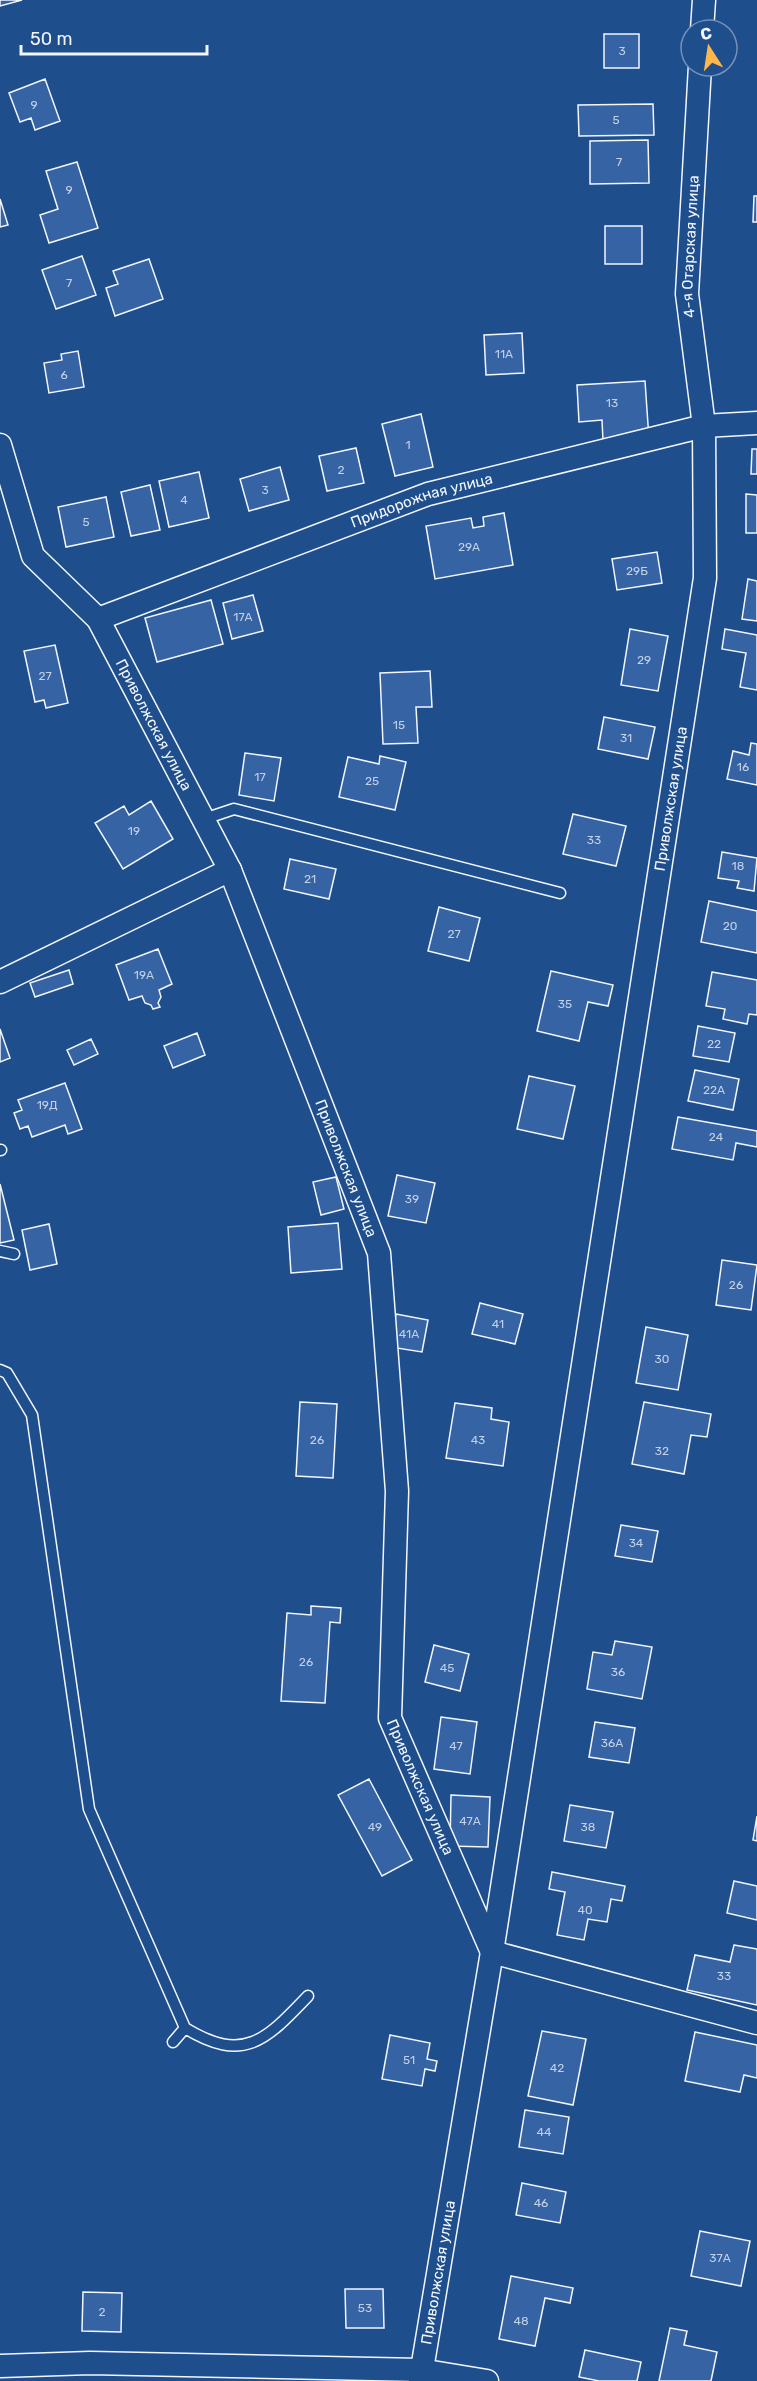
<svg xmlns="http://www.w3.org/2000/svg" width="757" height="2381" viewBox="0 0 757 2381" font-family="Rubik,sans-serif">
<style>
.building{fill:#3563a3;stroke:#f2f6ff;stroke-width:1.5}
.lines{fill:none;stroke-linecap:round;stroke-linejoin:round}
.service-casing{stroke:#f2f6ff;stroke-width:13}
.minor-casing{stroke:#f2f6ff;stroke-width:25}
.service{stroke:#1f4e8c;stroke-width:10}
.minor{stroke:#1f4e8c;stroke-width:22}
.labels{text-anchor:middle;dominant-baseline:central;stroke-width:4.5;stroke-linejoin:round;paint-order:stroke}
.number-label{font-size:12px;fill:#c3d1e8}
.street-label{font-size:15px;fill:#f2f6ff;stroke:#1f4e8c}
</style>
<rect width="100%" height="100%" fill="#1f4e8c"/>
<path class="building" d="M 0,0 L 22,0 L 0,6 Z
M 604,34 L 639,34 L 639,68 L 604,68 Z
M 45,79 L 60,121 L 35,130 L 31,118 L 20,122 L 9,93 Z
M 653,104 L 654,135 L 579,136 L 578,105 Z
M 648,140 L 649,183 L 590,184 L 590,141 Z
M 77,162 L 98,228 L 49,243 L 40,215 L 58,209 L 46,171 Z
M 754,196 L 757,196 L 757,222 L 753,222 Z
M 0,199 L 8,225 L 0,227 Z
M 605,226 L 642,226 L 642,264 L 605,264 Z
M 82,256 L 96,295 L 56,309 L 42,270 Z
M 149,259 L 163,299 L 115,316 L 106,288 L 118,284 L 113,271 Z
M 522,333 L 524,373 L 486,375 L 484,335 Z
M 78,351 L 84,387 L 49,393 L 44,363 L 62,360 L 61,354 Z
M 645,381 L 649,439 L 603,441 L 602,420 L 579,422 L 577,385 Z
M 421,414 L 433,467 L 395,476 L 382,424 Z
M 356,448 L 364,483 L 327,491 L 319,456 Z
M 752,449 L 757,449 L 757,474 L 751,474 Z
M 280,467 L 289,500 L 249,511 L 240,479 Z
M 199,472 L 209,518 L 169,527 L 159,481 Z
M 150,485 L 160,530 L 131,536 L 121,492 Z
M 746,494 L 757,495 L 757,533 L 746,533 Z
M 106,497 L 114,537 L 66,547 L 58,507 Z
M 504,513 L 513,565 L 435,579 L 426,526 L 471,518 L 473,528 L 484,526 L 483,517 Z
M 657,552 L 662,583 L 617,590 L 612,559 Z
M 748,579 L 757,581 L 757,621 L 742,619 Z
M 253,595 L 263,631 L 232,639 L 223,603 Z
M 211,600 L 223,644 L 157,662 L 145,618 Z
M 630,629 L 668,636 L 658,691 L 621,685 Z
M 725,629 L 757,635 L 757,690 L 740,687 L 746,653 L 722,649 Z
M 55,645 L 68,703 L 46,708 L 44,700 L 35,702 L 24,651 Z
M 430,671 L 432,707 L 416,707 L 418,743 L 383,744 L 380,673 Z
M 604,717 L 655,727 L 648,759 L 598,749 Z
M 751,743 L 757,744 L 757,785 L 727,779 L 733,751 L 749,755 Z
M 245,753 L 281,758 L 274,801 L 239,795 Z
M 380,756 L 406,762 L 395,810 L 339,797 L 348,757 L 379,764 Z
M 151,801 L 173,839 L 123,869 L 95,823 L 124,806 L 129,815 Z
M 573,814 L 626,826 L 616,866 L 563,854 Z
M 722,852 L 757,858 L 754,891 L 737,888 L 739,881 L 718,878 Z
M 290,859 L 336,869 L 329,899 L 284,889 Z
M 709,901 L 757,911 L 757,953 L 701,942 Z
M 439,907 L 480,918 L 469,961 L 428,951 Z
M 158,949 L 172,984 L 159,990 L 161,997 L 158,1003 L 160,1007 L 153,1009 L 151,1005 L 145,1003 L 142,996 L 129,1000 L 116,965 Z
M 69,970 L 73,984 L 35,997 L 30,983 Z
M 551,971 L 613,985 L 608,1006 L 588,1002 L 579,1041 L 537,1031 Z
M 712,972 L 757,980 L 757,1015 L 749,1014 L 747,1024 L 723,1019 L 725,1009 L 706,1006 Z
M 698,1026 L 735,1033 L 729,1062 L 693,1056 Z
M 0,1029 L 10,1058 L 0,1062 Z
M 197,1033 L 205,1055 L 173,1068 L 164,1046 Z
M 91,1039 L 98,1054 L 74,1065 L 67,1050 Z
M 695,1070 L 739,1079 L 733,1110 L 688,1101 Z
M 529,1076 L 575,1086 L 563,1139 L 517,1129 Z
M 65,1083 L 82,1129 L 68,1134 L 65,1125 L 32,1137 L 28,1126 L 20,1129 L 14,1113 L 22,1110 L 18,1100 Z
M 678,1117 L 757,1131 L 757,1147 L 736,1143 L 733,1160 L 672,1149 Z
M 397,1175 L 435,1183 L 426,1223 L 388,1216 Z
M 336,1177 L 344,1209 L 321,1215 L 313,1182 Z
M 0,1184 L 14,1240 L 0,1243 Z
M 338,1223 L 342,1269 L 291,1273 L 288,1227 Z
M 49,1224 L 57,1264 L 30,1270 L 22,1230 Z
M 722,1260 L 757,1265 L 751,1310 L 716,1305 Z
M 480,1303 L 523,1314 L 515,1344 L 472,1334 Z
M 396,1314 L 428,1320 L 422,1352 L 390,1347 Z
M 646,1327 L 688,1335 L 678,1390 L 636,1383 Z
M 300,1402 L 337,1404 L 333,1478 L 296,1476 Z
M 644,1402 L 711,1414 L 707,1437 L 691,1435 L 684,1474 L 632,1464 Z
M 455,1403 L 492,1408 L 491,1419 L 509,1422 L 503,1466 L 446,1458 Z
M 621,1525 L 658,1531 L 652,1562 L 615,1556 Z
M 311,1606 L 341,1608 L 340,1623 L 330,1622 L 325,1703 L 281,1701 L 287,1613 L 311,1615 Z
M 615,1641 L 652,1647 L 642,1699 L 587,1689 L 593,1652 L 612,1655 Z
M 434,1645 L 469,1654 L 460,1691 L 425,1682 Z
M 441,1717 L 477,1722 L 470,1774 L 434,1769 Z
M 595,1722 L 635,1728 L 629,1763 L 589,1757 Z
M 369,1779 L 412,1860 L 382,1876 L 338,1795 Z
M 451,1795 L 490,1797 L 488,1847 L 450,1846 Z
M 570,1805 L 613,1812 L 606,1848 L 564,1841 Z
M 757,1816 L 757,1841 L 753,1840 Z
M 552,1872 L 625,1886 L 622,1901 L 611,1899 L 607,1922 L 588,1919 L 584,1940 L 557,1935 L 565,1892 L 549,1889 Z
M 734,1881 L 757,1886 L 757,1920 L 727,1913 Z
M 734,1945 L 757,1949 L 757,2005 L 687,1990 L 695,1955 L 730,1962 Z
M 542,2031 L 586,2039 L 573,2105 L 528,2096 Z
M 695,2032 L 757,2045 L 757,2078 L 744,2075 L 740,2092 L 685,2081 Z
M 390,2035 L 430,2043 L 427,2059 L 437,2061 L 435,2071 L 425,2069 L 422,2086 L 382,2079 Z
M 525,2110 L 569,2117 L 563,2154 L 519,2147 Z
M 522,2183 L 566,2192 L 560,2223 L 516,2215 Z
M 700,2231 L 750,2241 L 741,2286 L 691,2276 Z
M 511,2276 L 573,2288 L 570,2303 L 545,2298 L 535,2346 L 499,2339 Z
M 345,2289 L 383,2289 L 384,2328 L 346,2328 Z
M 83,2292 L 122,2293 L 121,2332 L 82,2331 Z
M 670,2328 L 687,2331 L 684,2345 L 717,2352 L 711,2381 L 659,2381 Z
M 585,2350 L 641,2362 L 637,2381 L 599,2381 L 579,2377 Z"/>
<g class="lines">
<g class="service-casing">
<path id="service" d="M 204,819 L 234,809 L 560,893
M 0,1150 L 1,1150
M 0,1251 L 14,1254
M 0,1370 L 7,1373 L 32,1415 L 89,1809 L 185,2028 L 173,2042
M 185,2028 C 244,2064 266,2040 308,1996"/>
</g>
<g class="minor-casing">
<g id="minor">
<path d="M 702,30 L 704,0"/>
<path id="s1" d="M 0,445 L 33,556 L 98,619 L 230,870 L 379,1253 L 397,1491 L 390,1718 L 492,1952 L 757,2023"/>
<path id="s2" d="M 98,619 L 428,494 L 704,426 L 757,423"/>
<path d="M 0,982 L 230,870"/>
<path d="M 0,2366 L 90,2363 L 420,2370 L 487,2381"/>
<path id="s3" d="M 420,2381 L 492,1952 L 705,578 L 704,426 L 687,294 L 700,66"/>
</g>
</g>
<use href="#service" class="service"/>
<use href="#minor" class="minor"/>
</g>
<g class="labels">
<g class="number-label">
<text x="622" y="51">3</text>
<text x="34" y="105">9</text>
<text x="616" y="120">5</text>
<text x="619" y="162">7</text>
<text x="69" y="190">9</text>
<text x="69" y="283">7</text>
<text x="504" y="354">11А</text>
<text x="64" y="375">6</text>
<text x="612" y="403">13</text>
<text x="408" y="445">1</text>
<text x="341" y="470">2</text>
<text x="265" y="490">3</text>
<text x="184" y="500">4</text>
<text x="86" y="522">5</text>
<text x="469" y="547">29А</text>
<text x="637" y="571">29Б</text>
<text x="243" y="617">17А</text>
<text x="644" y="660">29</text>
<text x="45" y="676">27</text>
<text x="399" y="725">15</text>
<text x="626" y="738">31</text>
<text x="743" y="767">16</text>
<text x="260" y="777">17</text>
<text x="372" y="781">25</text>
<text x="134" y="831">19</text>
<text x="594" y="840">33</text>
<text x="738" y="866">18</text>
<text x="310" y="879">21</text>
<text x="730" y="926">20</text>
<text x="454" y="934">27</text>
<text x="144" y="975">19А</text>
<text x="565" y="1004">35</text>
<text x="714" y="1044">22</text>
<text x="714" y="1090">22А</text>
<text x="47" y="1105">19Д</text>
<text x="716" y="1137">24</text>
<text x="412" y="1199">39</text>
<text x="736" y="1285">26</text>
<text x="498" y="1324">41</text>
<text x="409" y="1334">41А</text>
<text x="662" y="1359">30</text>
<text x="317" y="1440">26</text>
<text x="478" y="1440">43</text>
<text x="662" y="1451">32</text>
<text x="636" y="1543">34</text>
<text x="306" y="1662">26</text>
<text x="447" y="1668">45</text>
<text x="618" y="1672">36</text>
<text x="612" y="1743">36А</text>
<text x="456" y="1746">47</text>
<text x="470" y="1821">47А</text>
<text x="375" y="1827">49</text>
<text x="588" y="1827">38</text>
<text x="585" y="1910">40</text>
<text x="724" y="1976">33</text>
<text x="409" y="2060">51</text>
<text x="557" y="2068">42</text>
<text x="544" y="2132">44</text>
<text x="541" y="2203">46</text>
<text x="720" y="2258">37А</text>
<text x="365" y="2308">53</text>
<text x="102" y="2312">2</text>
<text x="521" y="2321">48</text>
</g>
<g class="street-label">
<text stroke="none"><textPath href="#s3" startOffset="2158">4-я Отарская улица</textPath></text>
<text stroke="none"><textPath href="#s2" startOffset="345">Придорожная улица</textPath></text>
<text stroke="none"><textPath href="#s1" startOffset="326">Приволжская улица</textPath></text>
<text stroke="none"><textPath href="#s3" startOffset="1602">Приволжская улица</textPath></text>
<text stroke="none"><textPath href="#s1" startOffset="810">Приволжская улица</textPath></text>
<text stroke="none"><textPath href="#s1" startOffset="1442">Приволжская улица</textPath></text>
<text stroke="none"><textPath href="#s3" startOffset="110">Приволжская улица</textPath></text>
</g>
</g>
<g transform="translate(709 48) rotate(348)"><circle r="28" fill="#1f4e8c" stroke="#7391ba" stroke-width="1.5"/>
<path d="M0-4.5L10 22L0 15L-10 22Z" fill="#ffb74d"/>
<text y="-9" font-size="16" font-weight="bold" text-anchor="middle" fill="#f2f6ff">С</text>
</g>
<path d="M21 45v9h186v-9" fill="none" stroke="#f2f6ff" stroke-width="3"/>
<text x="30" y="45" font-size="18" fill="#f2f6ff" stroke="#1f4e8c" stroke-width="4.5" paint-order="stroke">50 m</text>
</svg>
